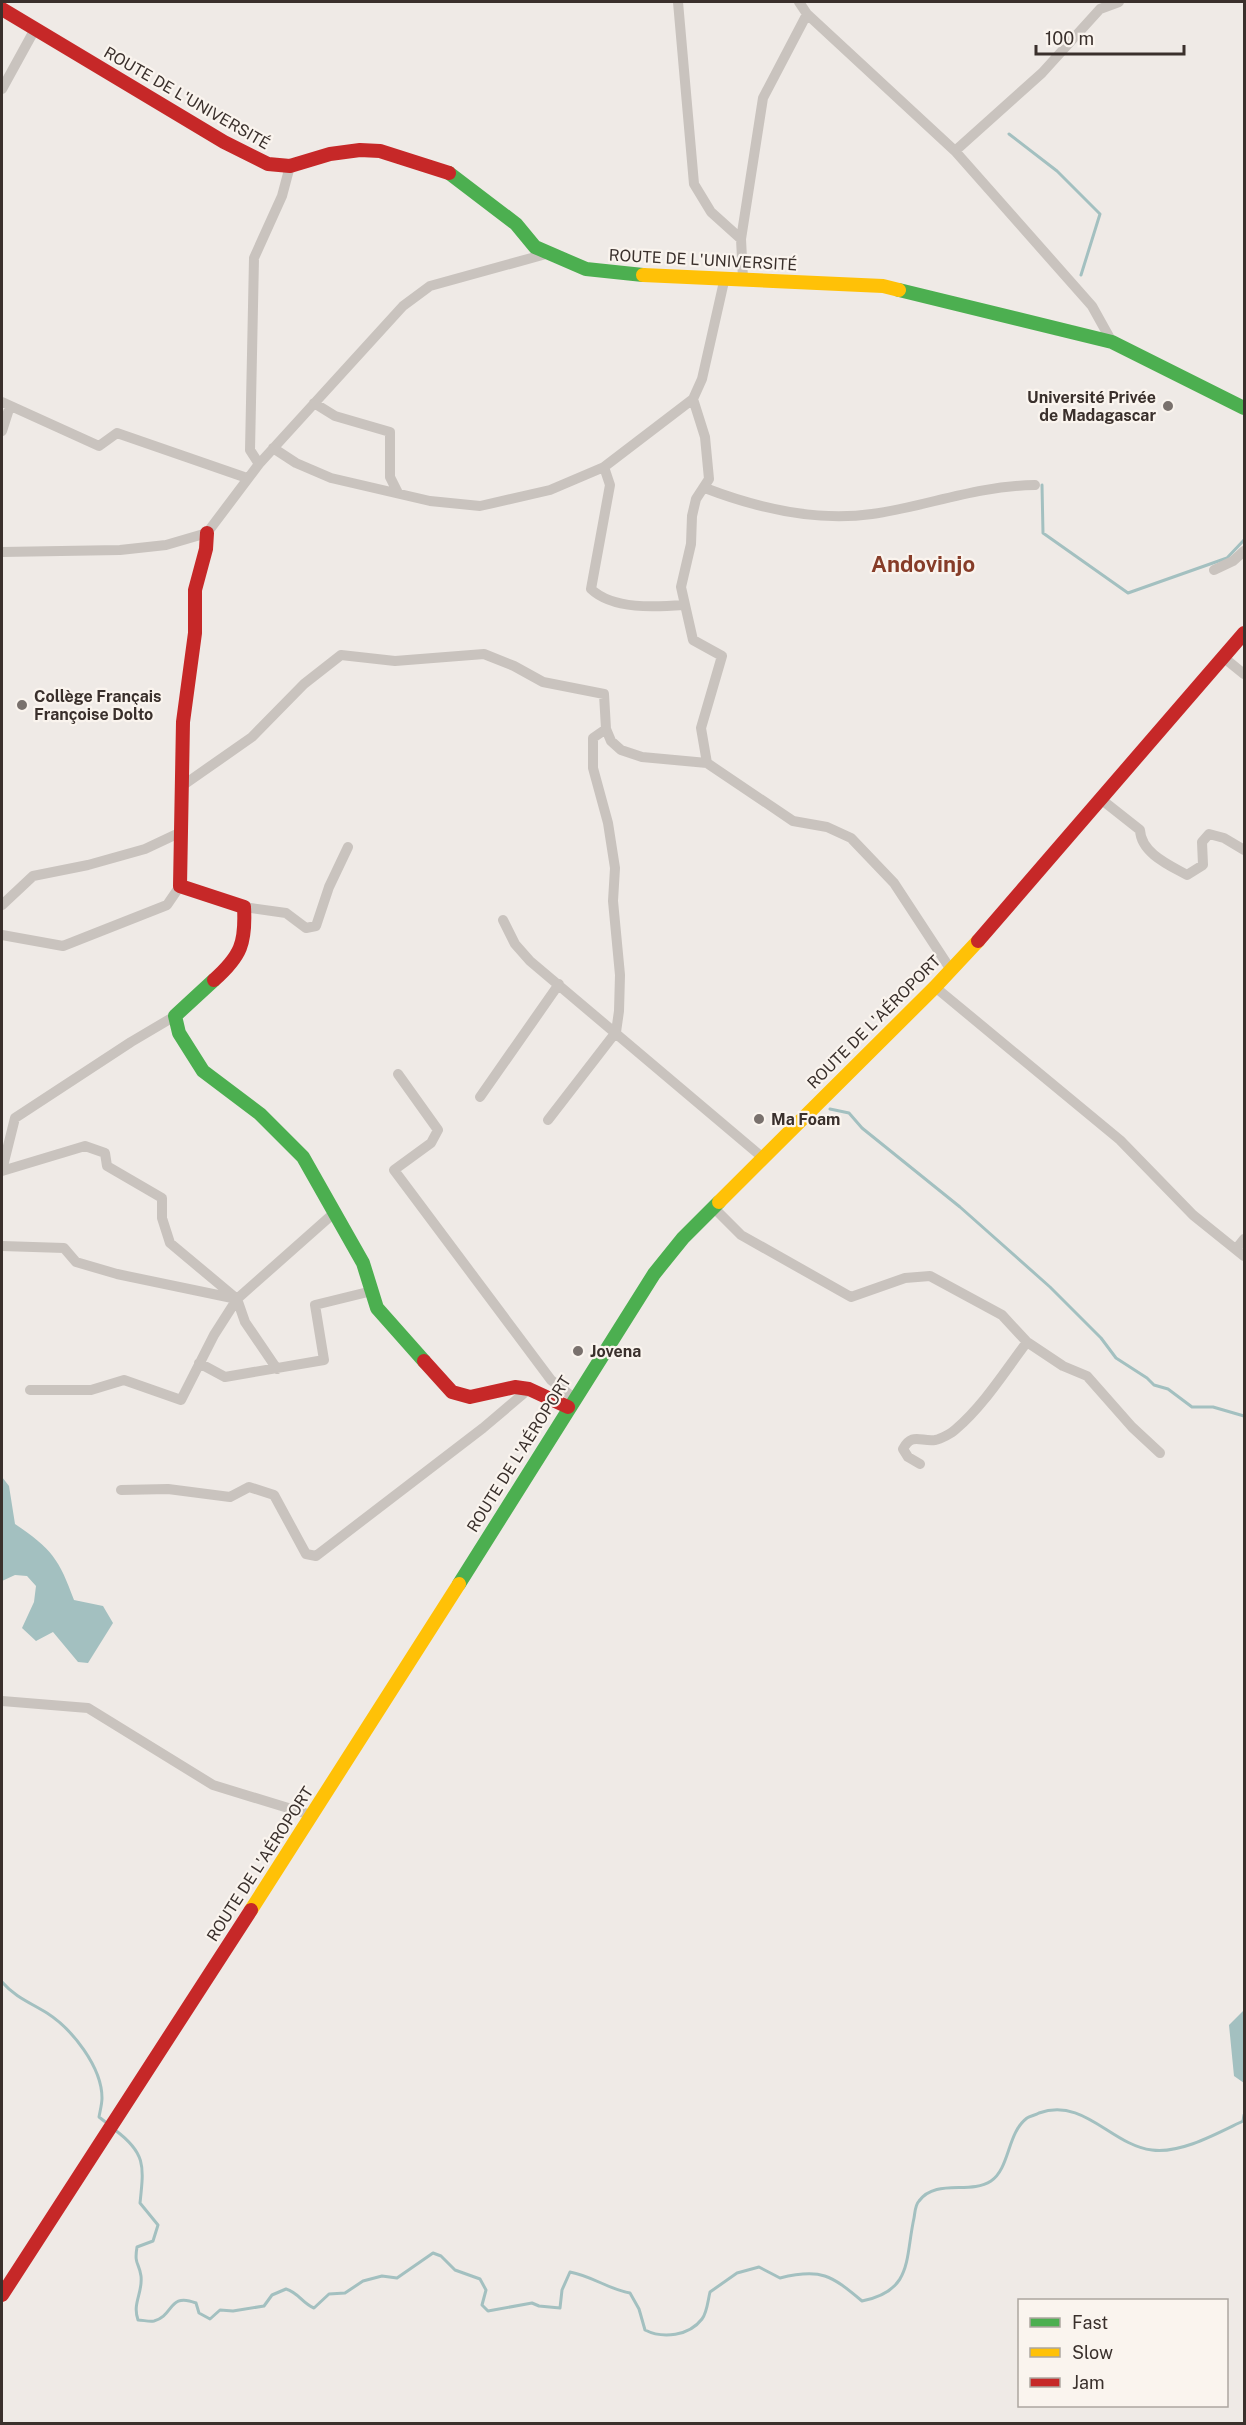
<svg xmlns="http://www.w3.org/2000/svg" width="1246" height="2425" viewBox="0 0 1246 2425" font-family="'Public Sans',sans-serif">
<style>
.water{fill:#a3c0c0}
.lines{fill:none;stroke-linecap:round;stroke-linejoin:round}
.stream{stroke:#a3c0c0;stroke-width:3}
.street{stroke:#c9c3be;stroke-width:10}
.fast{stroke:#4caf50;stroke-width:14}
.slow{stroke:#ffc107;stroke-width:14}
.jam{stroke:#c62828;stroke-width:14}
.poi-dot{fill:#79716d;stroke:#faf4ee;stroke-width:2}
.labels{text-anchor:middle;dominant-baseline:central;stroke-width:4.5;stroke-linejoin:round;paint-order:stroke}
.street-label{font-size:16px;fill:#3a302c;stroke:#faf4ee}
.poi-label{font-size:16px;font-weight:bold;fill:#3a302c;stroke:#faf4ee;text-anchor:start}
.district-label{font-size:22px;font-weight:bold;fill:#863c28;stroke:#faf4ee}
</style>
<rect width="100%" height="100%" fill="#efeae6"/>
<path class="water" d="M 2,1477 L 9,1486 L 15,1524 C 52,1549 59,1559 74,1600 L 103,1606 L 113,1623 L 88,1663 L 78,1662 L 53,1632 L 36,1641 L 22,1628 L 34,1602 L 36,1586 L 27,1576 L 15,1575 L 2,1581 Z
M 1244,2010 L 1244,2083 L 1234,2076 L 1229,2025 Z"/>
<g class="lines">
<path class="stream" d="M 1009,134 L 1057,171 L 1100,214 L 1081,275
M 1042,485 L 1043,533 L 1128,593 L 1227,558 L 1244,540
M 830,1109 L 849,1113 L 862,1128 L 960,1207 L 1050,1287 L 1101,1338 L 1116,1358 L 1147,1378 L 1154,1385 L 1168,1389 L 1192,1407 L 1213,1407 L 1244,1416
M 2,1982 C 15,1997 31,2003 47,2013 C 72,2029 102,2067 102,2098 C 102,2104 100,2111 99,2117 L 108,2124
M 115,2130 C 146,2153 144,2166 140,2203 L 158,2225 L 153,2241 L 137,2247 C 134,2265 139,2262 141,2276 C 143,2293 132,2303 138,2320 C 143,2320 149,2322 154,2321 C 174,2316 168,2292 196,2303 L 199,2313 L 210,2319 L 220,2310 L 233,2311 L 264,2306 L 272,2295 L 286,2289 C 299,2293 302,2303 314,2308 L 329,2294 L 345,2293 L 363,2281 L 382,2276 L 397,2278 L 433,2253 L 441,2256 L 455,2270 L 480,2279 L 486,2290 L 482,2305 L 488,2311 L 532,2303 L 539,2306 L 560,2308 L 562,2290 L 570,2272 C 592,2276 608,2289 630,2293 L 639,2309 L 645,2330 C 663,2339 689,2336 702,2319 C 707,2313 708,2300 710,2292 L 737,2273 L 759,2267 L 780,2278 C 821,2268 831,2275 862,2301 C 913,2291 905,2259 914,2218 C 915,2213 915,2205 919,2201 C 936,2178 970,2195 991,2181 C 1010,2168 1007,2133 1027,2118 C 1030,2116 1036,2115 1039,2113 C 1084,2097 1111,2145 1152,2150 C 1181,2154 1218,2133 1243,2121 L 1244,2115"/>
<path class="street" d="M 678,2 L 694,184 L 711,212 L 741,239
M 799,2 L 807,14 L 955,151 L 1092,306 L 1112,342
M 2,89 L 35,29
M 955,151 L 1042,73 L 1100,9 L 1119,2
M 743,278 L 741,239 L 763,98 L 807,14
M 693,399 L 705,437 L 709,479 L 696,499 L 692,516 L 691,544 L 681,587 L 693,640 L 722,656 L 701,728 L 707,763
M 2,402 L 99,446 L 117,433 L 247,478
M 314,403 L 335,416 L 390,432 L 390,477 L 398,493
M 2,431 L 10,406
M 273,448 L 296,463 L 331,478 L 430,501 L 480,506 L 550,490 L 604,467 L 693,399 L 702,379 L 725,277
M 259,464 L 250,450 L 254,258 L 282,196 L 290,166
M 604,467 L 610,485 L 591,589 C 613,610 656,607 684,605
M 705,488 C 757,508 815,522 872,514 C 928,506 975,486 1035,485
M 2,552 L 120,550 L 166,545 L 207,533 L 259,464 L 403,306 L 430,286 L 546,254
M 1214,570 L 1233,561 L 1244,551
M 1223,657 L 1244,674
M 182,786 L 252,737 L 304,684 L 341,655 L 395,661 L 484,654 L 514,666 L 543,682 L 604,694 L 606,729 L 611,741 L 621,750 L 642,757 L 707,763 L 793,821 L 827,827 L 851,838 L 894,883 L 951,970
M 1102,800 L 1140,830 C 1141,853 1169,865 1187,875 L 1203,865 L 1202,842 L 1209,834 L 1224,838 L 1244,850
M 2,905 L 33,876 L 88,865 L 145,849 L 179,833
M 244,907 L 286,913 L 306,928 L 316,926 L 329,887 L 348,847
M 503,920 L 515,944 L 530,961 L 762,1157
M 2,935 L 63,946 L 167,905 L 180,886
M 935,987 L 1120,1140 L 1193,1215 L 1244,1256
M 398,1074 L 438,1130 L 431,1143 L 394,1170 L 551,1380 L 574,1398
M 480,1097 L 559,984
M 548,1120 L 616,1032 L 619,1011 L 620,975 L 613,901 L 615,868 L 608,823 L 593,768 L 593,738 L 606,729
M 2,1170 L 15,1118 L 131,1042 L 175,1016
M 2,1171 L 85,1146 L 105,1153 L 107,1166 L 162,1198 L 162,1218 L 170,1243 L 237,1299 L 245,1322 L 277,1369
M 713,1207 L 741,1235 L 851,1297 L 905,1278 L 930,1276 L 1002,1315 L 1027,1342 L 1063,1366 L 1087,1376 L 1132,1427 L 1160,1453
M 2,1246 L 64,1248 L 76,1262 L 117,1274 L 237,1299
M 1236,1249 L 1244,1239
M 199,1363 L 225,1377 L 324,1360 L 315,1305 L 372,1291
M 30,1390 L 91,1390 L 124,1380 L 181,1400 L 214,1335 L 237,1299 L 334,1213
M 920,1464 L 908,1457 L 903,1449 C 912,1432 921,1442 935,1440 C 941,1439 952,1433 956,1429 C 984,1405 1005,1371 1027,1342
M 121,1490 L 168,1489 L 230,1497 L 249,1487 L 274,1495 L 306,1554 L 316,1556 L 483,1428 L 529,1389
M 2,1701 L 88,1708 L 213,1785 L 311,1815"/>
<path class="fast" d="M 449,173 L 516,224 L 535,247 L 586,269 L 643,275
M 899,290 L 1112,342 L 1244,408
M 214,980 L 175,1016 L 179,1033 L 203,1071 L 260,1114 L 303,1157 L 363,1263 L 377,1308 L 424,1361
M 459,1584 L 654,1274 L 683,1238 L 719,1202"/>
<path class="slow" d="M 643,275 L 883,286 L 899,290
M 719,1202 L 935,987 L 978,941
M 251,1910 L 459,1584"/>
<path class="jam" d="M 2,9 L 224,142 L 268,164 L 290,166 L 330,154 L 360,150 L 380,151 L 449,173
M 207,533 L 206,549 L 195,590 L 195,633 L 183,722 L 180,886 L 244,907 C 246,943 241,956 214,980
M 978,941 L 1244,633
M 424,1361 L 452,1392 L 470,1397 L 515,1387 L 529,1389 L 568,1407
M 2,2295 L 251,1910"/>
</g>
<g class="poi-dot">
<circle cx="1168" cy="406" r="6"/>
<circle cx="22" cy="705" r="6"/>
<circle cx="759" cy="1119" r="6"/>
<circle cx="578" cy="1351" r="6"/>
</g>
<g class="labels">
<g class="street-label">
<text transform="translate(187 98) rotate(30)">ROUTE DE L'UNIVERSITÉ</text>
<text transform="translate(703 260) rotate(3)">ROUTE DE L'UNIVERSITÉ</text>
<text transform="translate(874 1022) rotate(-45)">ROUTE DE L'AÉROPORT</text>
<text transform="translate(519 1454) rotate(-58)">ROUTE DE L'AÉROPORT</text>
<text transform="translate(260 1864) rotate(-57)">ROUTE DE L'AÉROPORT</text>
</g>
<g class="poi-label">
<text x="1156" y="397" text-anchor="end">Université Privée<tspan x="1156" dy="18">de Madagascar</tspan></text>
<text x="34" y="696">Collège Français<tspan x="34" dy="18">Françoise Dolto</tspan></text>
<text x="771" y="1119">Ma Foam</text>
<text x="590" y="1351">Jovena</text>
</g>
<g class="district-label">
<text x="923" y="564">Andovinjo</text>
</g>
</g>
<rect width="1246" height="2425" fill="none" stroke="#3a302c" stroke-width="6"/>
<rect x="1018" y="2299" width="210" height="108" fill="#faf4ee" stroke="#ada6a0" stroke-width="1.5"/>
<rect x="1030" y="2318" width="30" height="9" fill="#4caf50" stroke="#ada6a0" stroke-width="1.5"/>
<text x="1072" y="2329" font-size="18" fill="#3a302c">Fast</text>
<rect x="1030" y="2348" width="30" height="9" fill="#ffc107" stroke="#ada6a0" stroke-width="1.5"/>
<text x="1072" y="2359" font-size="18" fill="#3a302c">Slow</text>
<rect x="1030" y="2378" width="30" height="9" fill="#c62828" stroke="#ada6a0" stroke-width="1.5"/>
<text x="1072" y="2389" font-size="18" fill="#3a302c">Jam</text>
<path d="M1036 45v9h148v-9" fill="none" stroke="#3a302c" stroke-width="3"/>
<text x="1045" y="45" font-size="18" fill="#3a302c" stroke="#faf4ee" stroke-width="4.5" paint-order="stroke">100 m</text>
</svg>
